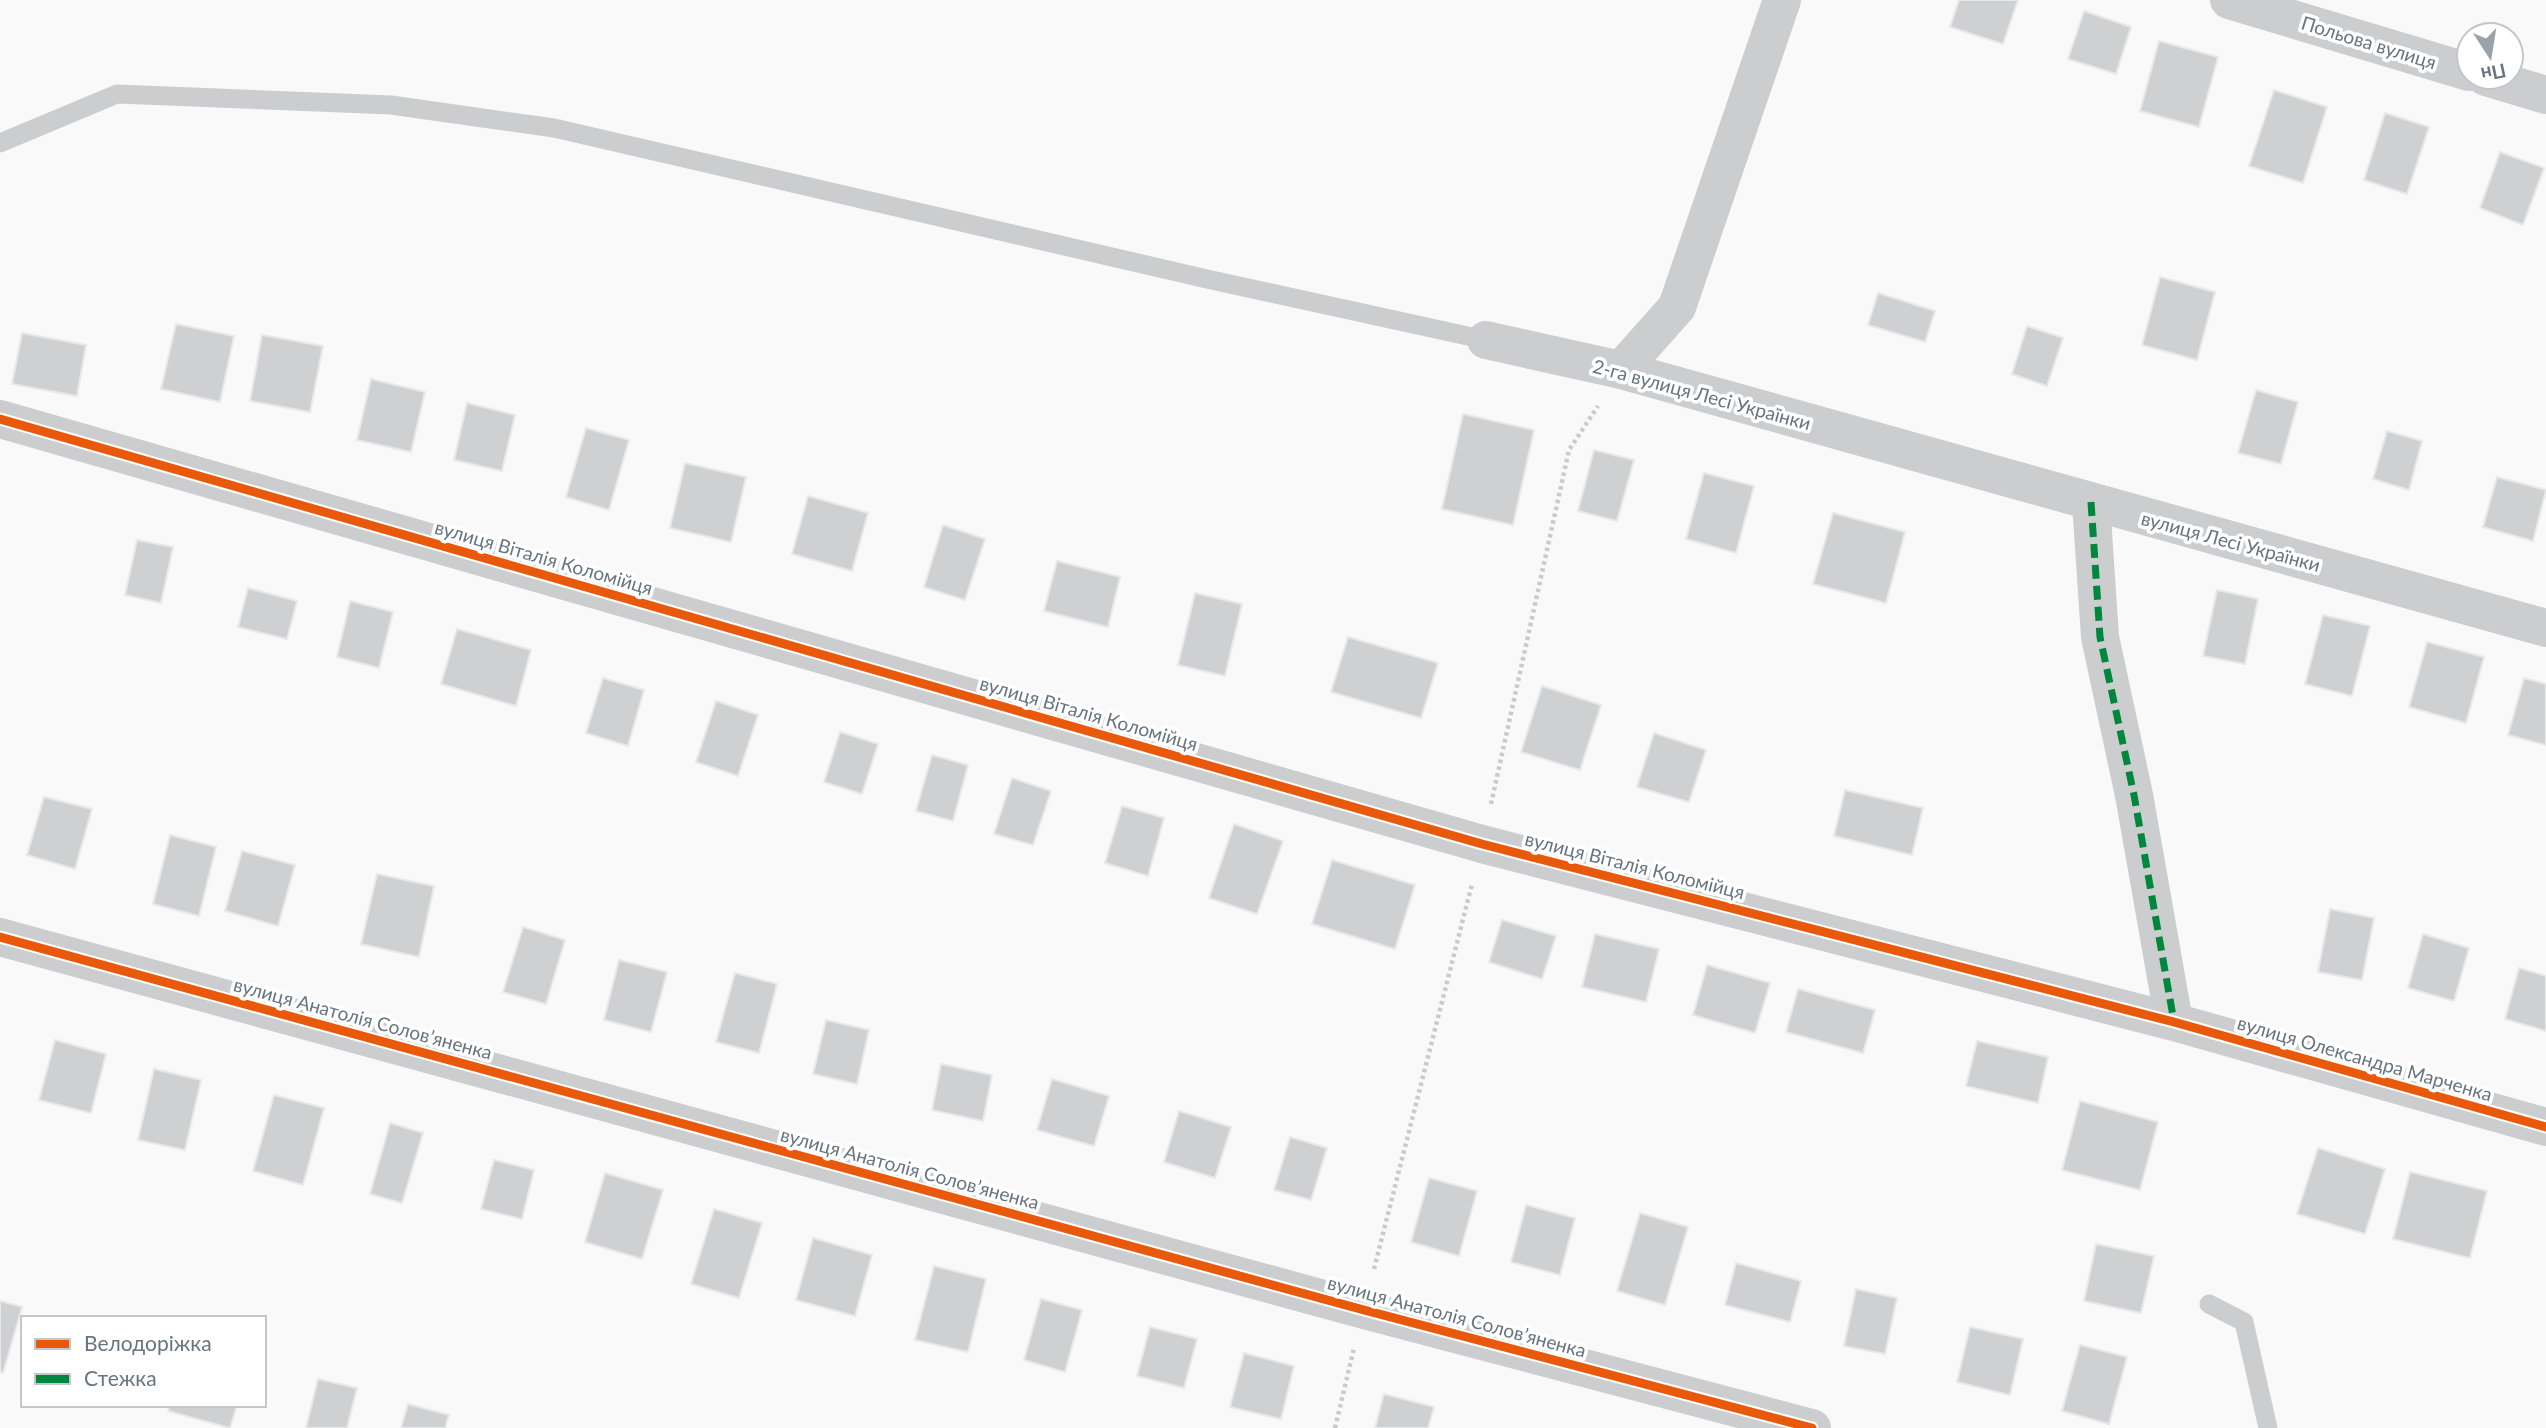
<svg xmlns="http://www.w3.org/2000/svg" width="2546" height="1428" viewBox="0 0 2546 1428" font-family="Lato,sans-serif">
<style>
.building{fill:#cfd0d1;stroke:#e8e8e8;stroke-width:2}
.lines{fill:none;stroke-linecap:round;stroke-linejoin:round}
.path{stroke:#c9cacb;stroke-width:4.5;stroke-dasharray:3.5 3.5;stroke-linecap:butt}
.lane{stroke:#cccdce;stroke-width:19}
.street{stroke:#cccdce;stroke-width:38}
.quiet{stroke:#00873e;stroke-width:7;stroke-dasharray:14 7;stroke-linecap:butt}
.cycleway-casing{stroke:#fff;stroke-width:13}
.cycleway{stroke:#e8590c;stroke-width:9}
.labels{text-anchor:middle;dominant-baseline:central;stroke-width:7;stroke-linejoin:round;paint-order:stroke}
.street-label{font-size:19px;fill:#68747f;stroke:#fff}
</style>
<rect width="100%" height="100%" fill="#f9f9f9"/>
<path class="building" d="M 1959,0 L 2018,0 L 2003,44 L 1950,27 Z
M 2084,11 L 2131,27 L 2116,74 L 2068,59 Z
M 2159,41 L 2218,57 L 2199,127 L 2140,111 Z
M 2274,90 L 2327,107 L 2303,183 L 2249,166 Z
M 2385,113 L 2429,127 L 2407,194 L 2364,180 Z
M 2500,152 L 2544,168 L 2523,225 L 2480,208 Z
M 2160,277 L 2215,292 L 2197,360 L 2142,345 Z
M 1878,293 L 1935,311 L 1925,342 L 1868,325 Z
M 176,324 L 234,336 L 220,402 L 161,389 Z
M 2027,326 L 2063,338 L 2047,386 L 2012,374 Z
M 22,333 L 86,345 L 77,396 L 12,384 Z
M 262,335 L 323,346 L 310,412 L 250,401 Z
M 371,379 L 425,392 L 411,452 L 357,440 Z
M 2256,390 L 2298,402 L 2281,464 L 2238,453 Z
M 467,403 L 515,415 L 502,471 L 454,460 Z
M 1463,414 L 1534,430 L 1513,525 L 1442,509 Z
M 586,428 L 629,440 L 609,510 L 566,497 Z
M 2387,431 L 2422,441 L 2409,490 L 2373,479 Z
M 1594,450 L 1634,460 L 1617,521 L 1578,511 Z
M 685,463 L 746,477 L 731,542 L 670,528 Z
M 1704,473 L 1754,486 L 1736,553 L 1686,539 Z
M 2497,477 L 2546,490 L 2533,541 L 2483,527 Z
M 808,496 L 868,513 L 852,571 L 792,554 Z
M 1833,513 L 1905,532 L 1886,603 L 1813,584 Z
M 943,525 L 985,539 L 965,600 L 924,587 Z
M 137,540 L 173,547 L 161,603 L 125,595 Z
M 1057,561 L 1120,577 L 1108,627 L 1044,611 Z
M 248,588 L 297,601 L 287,639 L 238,627 Z
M 2217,590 L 2258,599 L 2245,664 L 2203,656 Z
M 1195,593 L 1242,604 L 1225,676 L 1178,665 Z
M 350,601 L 393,612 L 379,668 L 337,657 Z
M 2323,615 L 2370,626 L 2352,696 L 2305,684 Z
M 457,629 L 531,650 L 516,706 L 441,684 Z
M 1348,637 L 1438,663 L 1421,718 L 1331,692 Z
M 2427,642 L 2484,657 L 2466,723 L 2409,707 Z
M 603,678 L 644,690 L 628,746 L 586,733 Z
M 2524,678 L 2546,684 L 2546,745 L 2508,735 Z
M 1542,686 L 1601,705 L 1580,770 L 1521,752 Z
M 716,701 L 758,715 L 738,776 L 696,762 Z
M 840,732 L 878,744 L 862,794 L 824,782 Z
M 1654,733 L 1706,750 L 1689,802 L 1637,787 Z
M 932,755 L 968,765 L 953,821 L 916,811 Z
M 1012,778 L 1051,791 L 1033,845 L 994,834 Z
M 1845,790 L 1923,808 L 1912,855 L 1834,836 Z
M 44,797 L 92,809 L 75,869 L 27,855 Z
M 1122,806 L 1164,818 L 1148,876 L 1105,863 Z
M 1234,824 L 1283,841 L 1257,914 L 1209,898 Z
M 170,835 L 216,847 L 199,916 L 153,904 Z
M 242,851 L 295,865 L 278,926 L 225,911 Z
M 1332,860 L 1415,885 L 1395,949 L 1312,924 Z
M 377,874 L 434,886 L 419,957 L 361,944 Z
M 2330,909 L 2374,918 L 2362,980 L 2318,972 Z
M 1502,920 L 1556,936 L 1542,979 L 1489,962 Z
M 523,927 L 565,940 L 546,1004 L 503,992 Z
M 1595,934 L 1659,949 L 1646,1002 L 1582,987 Z
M 2423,934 L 2469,948 L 2454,1001 L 2408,988 Z
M 619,960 L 667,972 L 651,1032 L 604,1020 Z
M 1707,965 L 1770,983 L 1755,1033 L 1693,1015 Z
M 2519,968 L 2546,976 L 2546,1031 L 2505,1019 Z
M 735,973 L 777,984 L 759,1053 L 716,1042 Z
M 1798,989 L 1875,1010 L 1863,1053 L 1786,1032 Z
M 826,1020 L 869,1030 L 857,1084 L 813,1074 Z
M 55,1040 L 106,1054 L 91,1113 L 39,1100 Z
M 1977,1041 L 2048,1057 L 2038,1103 L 1966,1086 Z
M 941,1064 L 992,1075 L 983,1121 L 932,1110 Z
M 154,1069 L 201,1080 L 185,1150 L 138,1140 Z
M 1052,1079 L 1109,1096 L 1094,1146 L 1037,1130 Z
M 274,1095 L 324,1108 L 303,1185 L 253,1171 Z
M 2080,1101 L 2158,1122 L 2140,1190 L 2062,1170 Z
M 1179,1111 L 1231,1127 L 1215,1178 L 1164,1162 Z
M 390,1123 L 423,1133 L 402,1203 L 370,1194 Z
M 1290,1137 L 1327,1148 L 1311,1200 L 1274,1190 Z
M 2318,1148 L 2385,1169 L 2365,1234 L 2297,1214 Z
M 494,1160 L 534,1170 L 522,1219 L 481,1209 Z
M 2410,1172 L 2487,1191 L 2470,1258 L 2393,1239 Z
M 605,1173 L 663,1190 L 642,1259 L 585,1242 Z
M 1429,1178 L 1477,1191 L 1459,1256 L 1411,1242 Z
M 1526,1205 L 1575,1218 L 1560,1275 L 1511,1262 Z
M 714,1209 L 762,1223 L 739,1298 L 691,1284 Z
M 1640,1213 L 1688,1227 L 1665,1305 L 1617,1291 Z
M 813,1238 L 872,1255 L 855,1316 L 796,1300 Z
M 2096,1244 L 2154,1256 L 2141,1313 L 2084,1301 Z
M 1736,1263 L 1801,1281 L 1790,1322 L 1725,1305 Z
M 934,1266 L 986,1279 L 968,1352 L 915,1340 Z
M 1856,1289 L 1897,1298 L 1885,1354 L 1844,1346 Z
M 1041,1299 L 1082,1310 L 1065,1372 L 1024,1360 Z
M 0,1301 L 22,1307 L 3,1373 L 0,1372 Z
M 1150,1327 L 1197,1339 L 1184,1388 L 1137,1376 Z
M 1970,1327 L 2023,1339 L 2010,1395 L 1957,1382 Z
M 2080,1345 L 2127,1357 L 2109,1424 L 2062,1411 Z
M 1244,1353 L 1294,1366 L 1281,1419 L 1230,1407 Z
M 318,1379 L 357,1388 L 347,1428 L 306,1428 Z
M 1384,1394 L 1434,1407 L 1428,1428 L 1375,1428 Z
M 408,1404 L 449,1415 L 445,1428 L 401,1428 Z
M 170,1405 L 237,1405 L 230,1428 L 168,1411 Z"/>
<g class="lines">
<path class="path" d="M 1491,804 L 1569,450 L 1598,406
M 1374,1269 L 1472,884
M 1335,1428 L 1354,1348"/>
<path class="lane" d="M 0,143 L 117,94 L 391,105 L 554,128 L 1207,279 L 1486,340
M 2209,1304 L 2244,1322 L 2268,1428"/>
<path class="street" d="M 2229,0 L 2469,72
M 2486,77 L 2546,95
M 1486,340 L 1621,370 L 2546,628
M 1621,370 L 1677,307 L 1782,0
M 0,419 L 1482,844 L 2174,1022 L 2546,1127
M 2091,502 L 2100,637 L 2134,795 L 2174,1022
M 0,937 L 1364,1310 L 1812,1428"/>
<path class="quiet" d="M 2091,502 L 2100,637 L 2134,795 L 2174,1022"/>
<g class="cycleway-casing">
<path id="cycleway" d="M 0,419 L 1482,844 L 2174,1022 L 2546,1127
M 0,937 L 1364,1310 L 1812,1428"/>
</g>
<use href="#cycleway" class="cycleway"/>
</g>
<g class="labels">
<g class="street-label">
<text transform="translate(2369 42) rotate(17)">Польова вулиця</text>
<text transform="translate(1702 394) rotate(15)">2-га вулиця Лесі Українки</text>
<text transform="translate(2231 541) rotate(15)">вулиця Лесі Українки</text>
<text transform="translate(544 557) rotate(16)">вулиця Віталія Коломійця</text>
<text transform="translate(1089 713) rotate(16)">вулиця Віталія Коломійця</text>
<text transform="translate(1635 865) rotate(14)">вулиця Віталія Коломійця</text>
<text transform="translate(363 1018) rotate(15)">вулиця Анатолія Соловʼяненка</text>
<text transform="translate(2365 1058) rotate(16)">вулиця Олександра Марченка</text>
<text transform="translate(910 1168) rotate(15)">вулиця Анатолія Соловʼяненка</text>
<text transform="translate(1457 1316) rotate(15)">вулиця Анатолія Соловʼяненка</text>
</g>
</g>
<rect x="21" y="1316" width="245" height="91" fill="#ffffff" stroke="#c3c7cc" stroke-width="2"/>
<rect x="35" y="1339" width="35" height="10" fill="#e8590c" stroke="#c3c7cc" stroke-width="2"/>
<text x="84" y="1351" font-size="21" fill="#68747f">Велодоріжка</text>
<rect x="35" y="1374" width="35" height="10" fill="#00873e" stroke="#c3c7cc" stroke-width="2"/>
<text x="84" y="1386" font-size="21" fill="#68747f">Стежка</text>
<g transform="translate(2490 56) rotate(168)"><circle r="33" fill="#ffffff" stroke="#c3c7cc" stroke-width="2"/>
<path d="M0-5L12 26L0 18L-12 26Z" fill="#9ba3aa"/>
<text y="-10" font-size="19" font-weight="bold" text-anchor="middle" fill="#68747f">Пн</text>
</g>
</svg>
